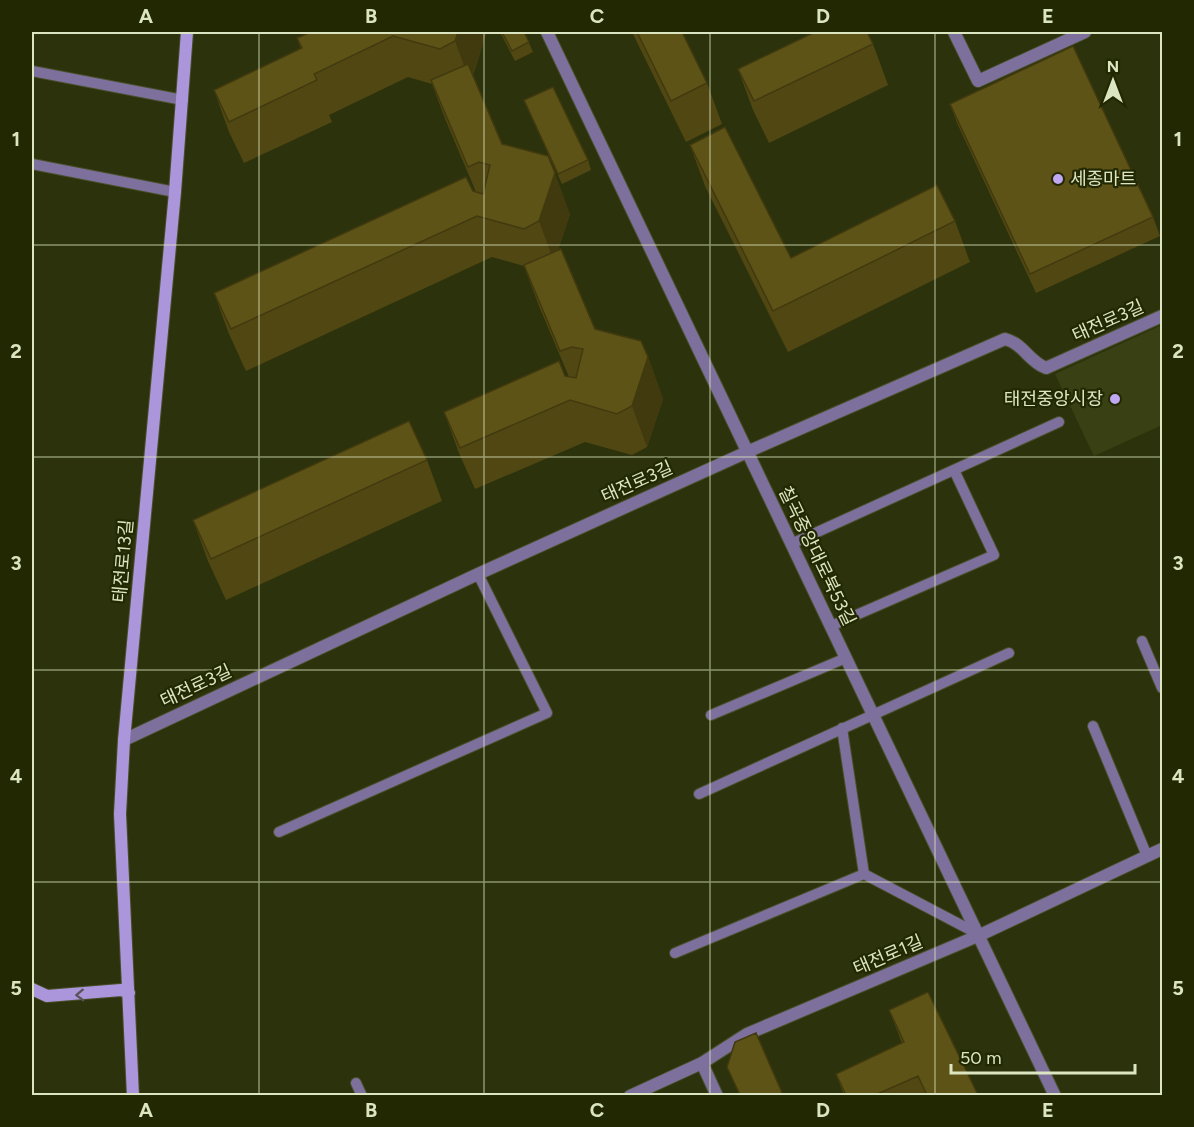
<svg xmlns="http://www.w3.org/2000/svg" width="1194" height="1127" viewBox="0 0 1194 1127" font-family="Figtree,'Noto Sans KR',sans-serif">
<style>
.built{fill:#394014}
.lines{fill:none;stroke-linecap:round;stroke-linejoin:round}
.lane-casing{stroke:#484f29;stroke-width:12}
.street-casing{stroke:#484f29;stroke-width:14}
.secondary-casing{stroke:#484f29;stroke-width:14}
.lane{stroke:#7e709c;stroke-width:10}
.street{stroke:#7e709c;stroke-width:12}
.secondary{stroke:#ab95db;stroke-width:12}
.wall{fill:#514713}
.shaded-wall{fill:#423a0f}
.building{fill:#5e5316;stroke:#423a0f;stroke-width:1.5}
.oneway{stroke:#595459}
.grid{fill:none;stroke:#dce5c1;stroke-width:1.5;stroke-opacity:0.55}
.poi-dot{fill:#c0a8f3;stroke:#222902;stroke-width:2}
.labels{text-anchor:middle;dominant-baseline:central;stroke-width:4.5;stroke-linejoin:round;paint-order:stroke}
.poi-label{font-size:18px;fill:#dce5c1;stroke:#222902;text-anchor:start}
.street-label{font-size:18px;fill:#dce5c1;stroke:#222902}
.neatline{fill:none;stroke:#dce5c1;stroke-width:2}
.grid-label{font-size:20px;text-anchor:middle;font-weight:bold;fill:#dce5c1}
</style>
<rect width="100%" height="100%" fill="#2c330c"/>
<path class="built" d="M 1162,325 L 1162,425 L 1094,456 L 1055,374 Z"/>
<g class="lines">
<g class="lane-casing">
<path id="lane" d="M 32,71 L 183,100
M 32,164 L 175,192
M 791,544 L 1059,422
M 831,626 L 994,555 L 954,470
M 1142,641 L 1162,688
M 711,715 L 846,658
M 1093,726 L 1147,856
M 842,728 L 864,874
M 699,794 L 1009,653
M 279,832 L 547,713 L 478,574
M 675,953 L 864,874 L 980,935
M 356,1083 L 362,1096"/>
</g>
<g class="street-casing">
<path id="street" d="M 547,32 L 1055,1096
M 954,32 L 978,81 L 1085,32
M 124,740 L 478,574 L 747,452 L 1005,339 C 1024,344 1028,361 1046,368 L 1162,316
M 702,1063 L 717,1096
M 630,1096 L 702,1063 L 747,1034 L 980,935 L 1162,849"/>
</g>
<g class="secondary-casing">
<path id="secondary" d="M 32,989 L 47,996 L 121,990 L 129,993
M 133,1096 L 120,814 L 124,740 L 175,192 L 187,32"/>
</g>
<use href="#lane" class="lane"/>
<use href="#street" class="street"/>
<use href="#secondary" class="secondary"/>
</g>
<path class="wall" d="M 311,32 L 485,32 L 486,34 L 473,75 L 502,144 L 570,214 L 558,250 L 595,329 L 648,357 L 663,399 L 647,447 L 632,455 L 585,442 L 475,489 L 459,453 L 444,412 L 565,376 L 569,377 L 539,306 L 524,266 L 492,257 L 246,371 L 229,334 L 214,293 L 473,191 L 476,192 L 446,121 L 432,84 L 408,77 L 329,115 L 332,122 L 244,163 L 229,132 L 214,90 L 301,49 L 297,38 Z
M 500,32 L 524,32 L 533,52 L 515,61 Z
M 632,32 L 682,32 L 707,83 L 722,124 L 686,142 Z
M 873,44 L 888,85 L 769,143 L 753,110 L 738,69 Z
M 524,100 L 588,160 L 591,170 L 562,184 L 528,110 Z
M 950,104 L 1153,217 L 1160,236 L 1036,293 L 957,123 Z
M 690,145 L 791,258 L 955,221 L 970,262 L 788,352 L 705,186 Z
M 427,460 L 442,501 L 226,600 L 208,561 L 193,520 Z
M 889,1010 L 978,1095 L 846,1095 L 902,1043 Z
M 836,1074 L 846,1095 L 844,1095 Z"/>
<path class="shaded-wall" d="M 458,32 L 485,32 L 486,34 L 470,82 L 455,41 Z
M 555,173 L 570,214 L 554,262 L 539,221 Z
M 648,357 L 663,399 L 647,447 L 632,406 Z"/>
<path class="building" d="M 311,32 L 458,32 L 455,41 L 440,49 L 393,36 L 314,74 L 317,80 L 229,122 L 214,90 L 302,48 L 297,38 Z
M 502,32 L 524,32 L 529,42 L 512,51 Z
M 637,32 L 682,32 L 707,83 L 671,101 Z
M 815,32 L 867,32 L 873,44 L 754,101 L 738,69 Z
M 1073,46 L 1153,217 L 1030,274 L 950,104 Z
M 468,64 L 502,144 L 548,156 L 555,173 L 539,221 L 524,229 L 477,216 L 231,329 L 214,293 L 466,177 L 473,191 L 483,194 L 490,165 L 479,162 L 468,167 L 431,80 Z
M 553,87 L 588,160 L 558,174 L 524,100 Z
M 725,127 L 791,258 L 937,185 L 955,221 L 773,311 L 690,145 Z
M 561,249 L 595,329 L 641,341 L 648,357 L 632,406 L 617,414 L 570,400 L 460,448 L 444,412 L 559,361 L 565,376 L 576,378 L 583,349 L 572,347 L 560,351 L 524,265 Z
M 409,421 L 427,460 L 211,559 L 193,520 Z
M 928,992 L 978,1095 L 927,1095 L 918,1076 L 875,1095 L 846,1095 L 836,1074 L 904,1042 L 889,1010 Z
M 756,1033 L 783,1095 L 740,1095 L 727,1067 L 735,1042 Z"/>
<defs><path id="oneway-chevron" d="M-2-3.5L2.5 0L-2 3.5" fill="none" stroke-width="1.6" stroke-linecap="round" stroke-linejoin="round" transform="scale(1.5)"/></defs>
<use class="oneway" href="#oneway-chevron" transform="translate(80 995) rotate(178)"/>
<path class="grid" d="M 259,32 L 259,1096M 484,32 L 484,1096M 710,32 L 710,1096M 935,32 L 935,1096M 32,245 L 1162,245M 32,457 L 1162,457M 32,670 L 1162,670M 32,882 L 1162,882"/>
<g class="poi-dot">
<circle cx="1058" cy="179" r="6"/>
<circle cx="1115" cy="399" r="6"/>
</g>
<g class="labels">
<g class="poi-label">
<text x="1070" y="179">세종마트</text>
<text x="1103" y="399" text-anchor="end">태전중앙시장</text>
</g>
<g class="street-label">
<text transform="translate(1108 321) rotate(-24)">태전로3길</text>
<text transform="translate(637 482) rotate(-24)">태전로3길</text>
<text transform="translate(817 556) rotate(64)">칠곡중앙대로북53길</text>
<text transform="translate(123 561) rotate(-85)">태전로13길</text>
<text transform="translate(196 686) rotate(-25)">태전로3길</text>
<text transform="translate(888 955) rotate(-23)">태전로1길</text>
</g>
</g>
<rect width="1194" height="1127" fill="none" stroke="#222902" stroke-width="66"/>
<g transform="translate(1113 81)" stroke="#222902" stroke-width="4.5" paint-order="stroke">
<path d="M0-4.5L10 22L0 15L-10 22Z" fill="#dce5c1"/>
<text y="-9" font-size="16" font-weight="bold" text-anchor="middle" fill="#dce5c1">N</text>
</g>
<path d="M951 1064v9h184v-9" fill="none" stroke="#dce5c1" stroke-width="3"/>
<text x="960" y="1064" font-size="18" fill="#dce5c1" stroke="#222902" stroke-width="4.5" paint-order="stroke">50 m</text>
<rect x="33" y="33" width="1128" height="1061" class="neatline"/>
<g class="grid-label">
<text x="146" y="23">A</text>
<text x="371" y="23">B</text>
<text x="597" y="23">C</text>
<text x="823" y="23">D</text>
<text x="1048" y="23">E</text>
<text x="16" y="146">1</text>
<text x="1178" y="146">1</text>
<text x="16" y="358">2</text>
<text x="1178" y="358">2</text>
<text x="16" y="570">3</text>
<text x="1178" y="570">3</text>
<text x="16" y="783">4</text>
<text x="1178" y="783">4</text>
<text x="16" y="995">5</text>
<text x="1178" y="995">5</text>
<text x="146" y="1117">A</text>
<text x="371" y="1117">B</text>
<text x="597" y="1117">C</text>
<text x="823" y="1117">D</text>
<text x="1048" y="1117">E</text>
</g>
</svg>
